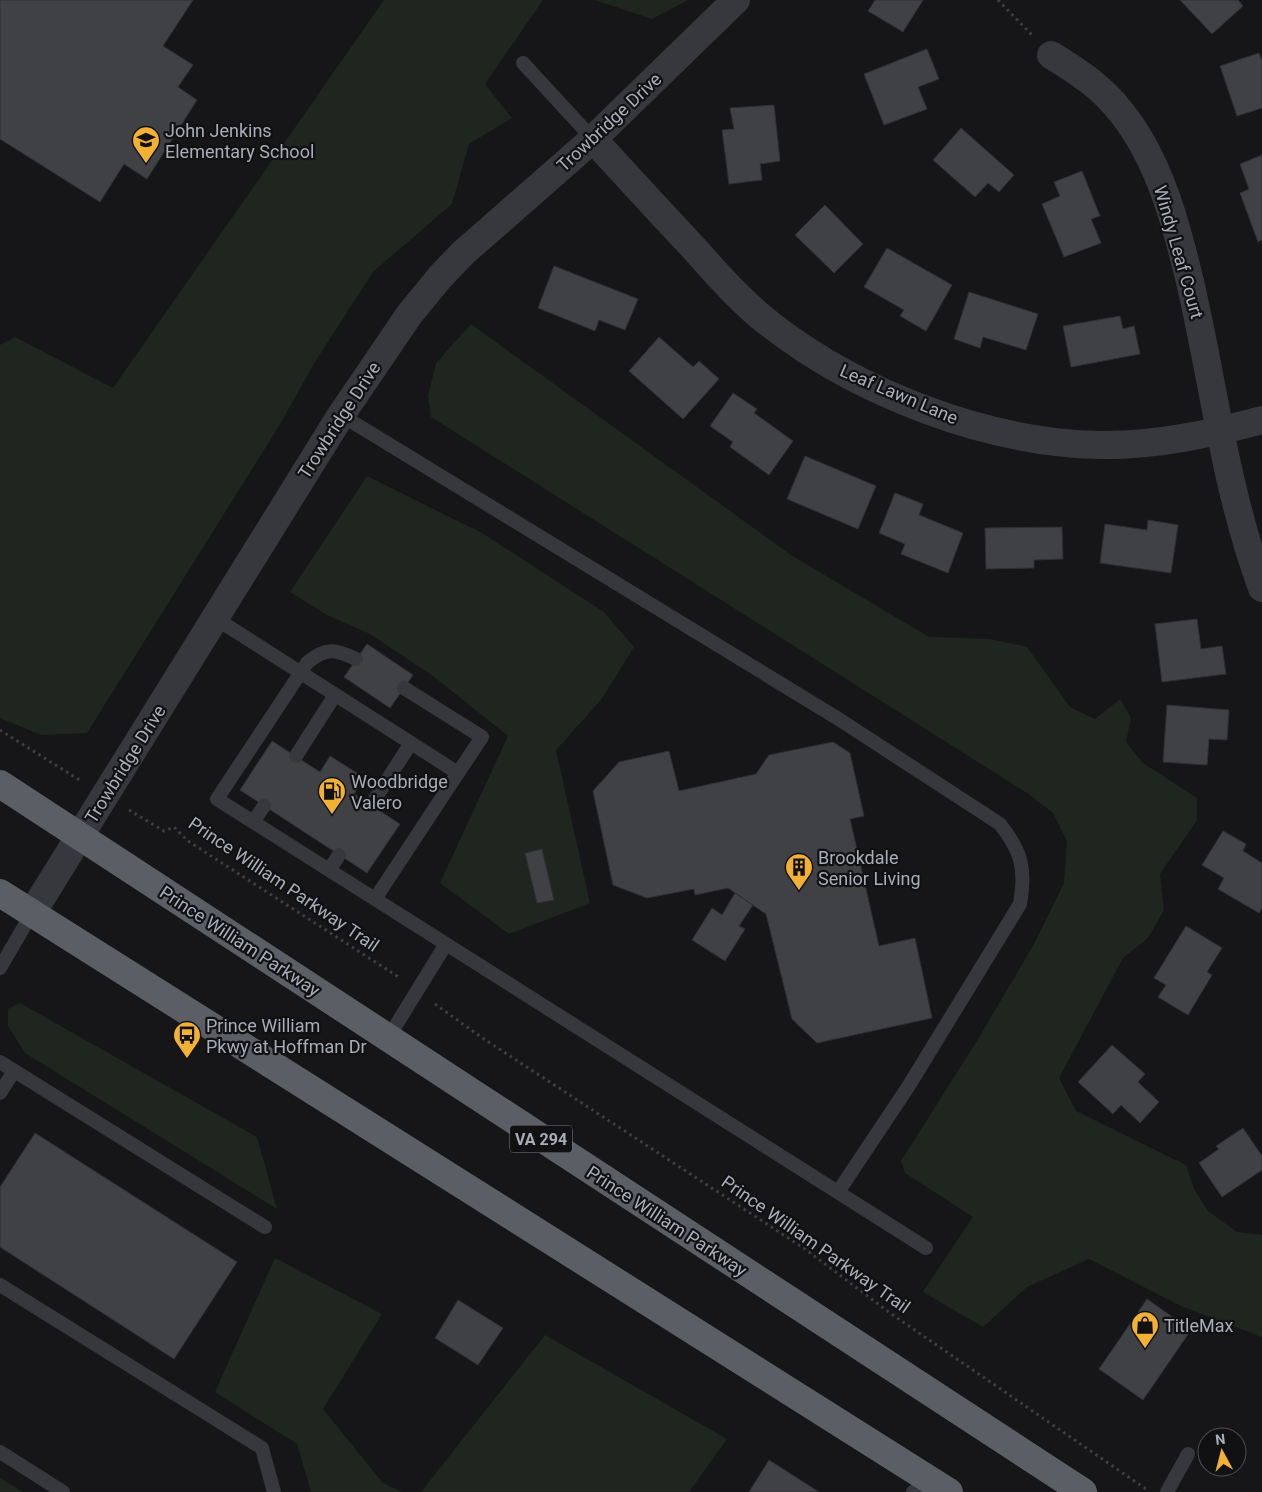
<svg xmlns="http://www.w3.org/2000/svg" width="1262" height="1492" viewBox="0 0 1262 1492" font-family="Roboto,sans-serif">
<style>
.green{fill:#1e261f}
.building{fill:#404145;stroke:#303034}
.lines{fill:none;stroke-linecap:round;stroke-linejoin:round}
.path{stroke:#3d3f44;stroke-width:3;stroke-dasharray:2.5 4;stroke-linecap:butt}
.service{stroke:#37383d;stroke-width:14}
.minor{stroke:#37383d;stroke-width:28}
.trunk{stroke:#5b5e65;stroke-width:28}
.labels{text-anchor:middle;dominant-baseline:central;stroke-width:4.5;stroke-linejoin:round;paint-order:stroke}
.shield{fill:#111113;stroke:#7b7e86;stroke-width:1}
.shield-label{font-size:16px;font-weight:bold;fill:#a8adb8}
.street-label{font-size:18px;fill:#a8adb8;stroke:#111113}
.poi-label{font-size:18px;fill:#a8adb8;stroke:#111113;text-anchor:start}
</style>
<rect width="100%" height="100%" fill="#161618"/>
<path class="green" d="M 384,0 L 543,0 L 485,84 L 512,118 L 469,144 L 452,204 L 373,272 L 315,362 L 279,426 L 87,733 L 41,735 L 0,718 L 0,345 L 15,337 L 113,388 Z
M 595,0 L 688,0 L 652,19 Z
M 471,324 L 791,555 L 929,637 L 990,639 L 1027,647 L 1070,707 L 1095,719 L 1120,699 L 1131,718 L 1126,742 L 1143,763 L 1197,798 L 1197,820 L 1160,874 L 1164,910 L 1148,938 L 1123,958 L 1059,1078 L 1076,1111 L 1186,1165 L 1194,1189 L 1208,1211 L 1237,1232 L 1262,1235 L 1262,1337 L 1181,1306 L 1089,1259 L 1027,1287 L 983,1327 L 923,1292 L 973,1217 L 905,1173 L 901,1161 L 980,1036 L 1034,944 L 1064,883 L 1067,841 L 1053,813 L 1027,793 L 431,417 L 428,396 L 436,363 Z
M 367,476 L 482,533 L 604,612 L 634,647 L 601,700 L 556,750 L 590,903 L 509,934 L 440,883 L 508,736 L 433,676 L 370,634 L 327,615 L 290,592 Z
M 20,1003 L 257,1137 L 277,1209 L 25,1053 L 8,1026 L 8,1009 Z
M 275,1258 L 382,1314 L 323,1409 L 383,1483 L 402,1492 L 311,1492 L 297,1444 L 215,1392 Z
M 545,1335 L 727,1439 L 689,1492 L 421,1492 Z
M 0,1478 L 23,1492 L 0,1492 Z"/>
<path class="building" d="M 0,0 L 193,0 L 163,46 L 193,65 L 178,87 L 197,100 L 147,179 L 124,164 L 100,202 L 0,139 Z
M 875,0 L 923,0 L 903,32 L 868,11 Z
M 1180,0 L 1238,0 L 1243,6 L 1212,34 Z
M 927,49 L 939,79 L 918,87 L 927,109 L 884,125 L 864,74 Z
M 1259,53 L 1262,61 L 1262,108 L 1237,116 L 1220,66 Z
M 774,105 L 780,161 L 760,164 L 762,180 L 729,184 L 722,130 L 734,129 L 730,108 Z
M 961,128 L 1014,175 L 999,192 L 988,183 L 975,197 L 933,160 Z
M 1262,155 L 1262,240 L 1258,242 L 1240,193 L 1249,189 L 1240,164 Z
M 1082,171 L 1100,216 L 1091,219 L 1101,243 L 1064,257 L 1042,204 L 1060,196 L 1054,182 Z
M 825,205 L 863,244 L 834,273 L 795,235 Z
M 887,248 L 952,285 L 926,331 L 900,316 L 904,310 L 864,287 Z
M 554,266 L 638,299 L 625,330 L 599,320 L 595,331 L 538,308 Z
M 969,292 L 1038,314 L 1026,350 L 983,337 L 980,348 L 954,339 Z
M 1120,316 L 1123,329 L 1134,326 L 1140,354 L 1071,367 L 1063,326 Z
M 659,337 L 693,367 L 699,361 L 719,379 L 683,419 L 629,371 Z
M 733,393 L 757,409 L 754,413 L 793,441 L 769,475 L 730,447 L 733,442 L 710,426 Z
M 805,456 L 876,486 L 858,529 L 787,499 Z
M 895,493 L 923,504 L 919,515 L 963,533 L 948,573 L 901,554 L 905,544 L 879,533 Z
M 1148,520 L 1178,525 L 1171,573 L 1100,563 L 1105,524 L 1147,530 Z
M 1062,527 L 1063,559 L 1034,560 L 1034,568 L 986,569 L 985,528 Z
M 1197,619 L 1201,649 L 1222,646 L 1226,674 L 1162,682 L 1155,624 Z
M 367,644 L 413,675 L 390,708 L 344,677 Z
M 1167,705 L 1229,710 L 1227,740 L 1209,739 L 1207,765 L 1163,762 Z
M 272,741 L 320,772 L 330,756 L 365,778 L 354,794 L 400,824 L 367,873 L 240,790 Z
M 833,742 L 850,753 L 864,816 L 850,819 L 879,946 L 915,938 L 932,1018 L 817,1043 L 792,1019 L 766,914 L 728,888 L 695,895 L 694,889 L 647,898 L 613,885 L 593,791 L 619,762 L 669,751 L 679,791 L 756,774 L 769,755 Z
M 1223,831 L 1246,844 L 1243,851 L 1262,863 L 1262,908 L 1259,913 L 1218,889 L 1224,878 L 1202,865 Z
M 542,849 L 554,900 L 537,903 L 525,853 Z
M 735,893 L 753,905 L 739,926 L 745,929 L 725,961 L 692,940 L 712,908 L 722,915 Z
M 1186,926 L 1222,948 L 1207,972 L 1212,975 L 1188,1015 L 1158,997 L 1166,985 L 1154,978 Z
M 1112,1045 L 1145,1074 L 1138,1082 L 1159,1102 L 1140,1123 L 1121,1105 L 1113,1114 L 1078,1082 Z
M 1243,1128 L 1262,1156 L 1262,1170 L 1222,1197 L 1199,1163 L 1219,1149 L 1216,1146 Z
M 35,1133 L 237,1262 L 174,1359 L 0,1247 L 0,1187 Z
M 1147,1299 L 1191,1330 L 1143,1400 L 1099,1369 Z
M 458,1300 L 503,1328 L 478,1365 L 435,1338 Z
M 769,1460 L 819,1492 L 749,1492 Z"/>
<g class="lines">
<path class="path" d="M 998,0 L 1032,35
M 0,730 L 81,781
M 129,810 L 164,831 L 174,827 L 188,841 L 400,978
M 435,1004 L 481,1037 L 805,1249 L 890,1313 L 1146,1489"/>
<path class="service" d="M 523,63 L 593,139
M 341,415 L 837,718 L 1000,824 C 1022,852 1026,869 1020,904 L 908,1087 L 838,1192
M 215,618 L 458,773 L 375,899
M 356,659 C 336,649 325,647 307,663 L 217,799 L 926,1248
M 404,688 L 482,737 L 458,773
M 296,756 L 335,695
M 371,805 L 411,743
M 253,822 L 264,806
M 329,870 L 339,855
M 0,968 L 32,913
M 388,1038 L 446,944
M 0,1062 L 265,1227
M 0,1093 L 14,1071
M 0,1285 L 262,1448 L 274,1492
M 0,1452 L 63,1492
M 913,1492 L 929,1479
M 1167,1492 L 1188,1454"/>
<path class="minor" d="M 1051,55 C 1077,71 1102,87 1121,112 C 1160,160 1177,227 1191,286 C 1214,387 1226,491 1262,588
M 593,139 C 625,174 658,210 691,245 C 716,273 741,302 771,325 C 860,394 988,443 1100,445 C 1155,446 1209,434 1262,420
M 32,913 L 341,415 L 409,315 L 440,277 L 463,253 L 593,139 L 736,0"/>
<path class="trunk" d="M 0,784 L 1083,1492
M 0,893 L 949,1492"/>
</g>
<defs>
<g id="school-pin" transform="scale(1.4375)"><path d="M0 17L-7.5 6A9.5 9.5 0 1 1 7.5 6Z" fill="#f2b134" stroke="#111113"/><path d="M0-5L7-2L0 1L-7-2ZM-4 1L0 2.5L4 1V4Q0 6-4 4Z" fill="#111"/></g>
<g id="fuel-pin" transform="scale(1.4375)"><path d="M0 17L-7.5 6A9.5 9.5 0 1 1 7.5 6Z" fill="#f2b134" stroke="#111113"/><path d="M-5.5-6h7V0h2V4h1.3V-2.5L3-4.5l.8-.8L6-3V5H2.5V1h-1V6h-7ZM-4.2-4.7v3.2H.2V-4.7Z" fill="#111"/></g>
<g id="building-pin" transform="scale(1.4375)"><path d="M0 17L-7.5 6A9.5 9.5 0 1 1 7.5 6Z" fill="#f2b134" stroke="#111113"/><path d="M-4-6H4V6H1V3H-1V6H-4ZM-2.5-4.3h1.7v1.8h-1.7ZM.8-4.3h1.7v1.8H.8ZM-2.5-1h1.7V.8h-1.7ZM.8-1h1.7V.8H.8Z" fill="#111"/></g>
<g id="bus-pin" transform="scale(1.4375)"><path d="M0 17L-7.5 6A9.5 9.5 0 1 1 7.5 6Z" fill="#f2b134" stroke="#111113"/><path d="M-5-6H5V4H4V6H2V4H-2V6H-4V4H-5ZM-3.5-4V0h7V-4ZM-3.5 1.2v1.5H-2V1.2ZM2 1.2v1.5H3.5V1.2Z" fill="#111"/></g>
<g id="shop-pin" transform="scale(1.4375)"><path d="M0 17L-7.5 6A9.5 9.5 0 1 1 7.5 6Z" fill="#f2b134" stroke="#111113"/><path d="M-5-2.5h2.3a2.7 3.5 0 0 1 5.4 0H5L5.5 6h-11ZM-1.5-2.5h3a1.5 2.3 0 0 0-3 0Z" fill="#111"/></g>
</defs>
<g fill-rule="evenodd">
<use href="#school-pin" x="146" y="140"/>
<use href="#fuel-pin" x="332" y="791"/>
<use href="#building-pin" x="799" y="867"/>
<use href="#bus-pin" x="187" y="1035"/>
<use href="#shop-pin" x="1145" y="1325"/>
</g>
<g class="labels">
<rect class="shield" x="510" y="1125.5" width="62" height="27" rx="4"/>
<g class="shield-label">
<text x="541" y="1139">VA 294</text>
</g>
<g class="street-label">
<text transform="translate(609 122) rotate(-43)">Trowbridge Drive</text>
<text transform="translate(1179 252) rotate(74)">Windy Leaf Court</text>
<text transform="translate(899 394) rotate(23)">Leaf Lawn Lane</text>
<text transform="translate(339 420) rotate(-57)">Trowbridge Drive</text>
<text transform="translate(125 764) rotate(-58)">Trowbridge Drive</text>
<text transform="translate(284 884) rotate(34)">Prince William Parkway Trail</text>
<text transform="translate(240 941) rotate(33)">Prince William Parkway</text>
<text transform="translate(667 1221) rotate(33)">Prince William Parkway</text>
<text transform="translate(816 1244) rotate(35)">Prince William Parkway Trail</text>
</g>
<g class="poi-label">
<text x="165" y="130">John Jenkins<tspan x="165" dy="21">Elementary School</tspan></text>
<text x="351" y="781">Woodbridge<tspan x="351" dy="21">Valero</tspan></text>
<text x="818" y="857">Brookdale<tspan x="818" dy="21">Senior Living</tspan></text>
<text x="206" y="1025">Prince William<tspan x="206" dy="21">Pkwy at Hoffman Dr</tspan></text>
<text x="1164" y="1325">TitleMax</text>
</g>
</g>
<g transform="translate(1222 1452) rotate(353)"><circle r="24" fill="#111113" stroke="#4d4f55"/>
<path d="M0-4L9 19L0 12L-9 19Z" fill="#f2b134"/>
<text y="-8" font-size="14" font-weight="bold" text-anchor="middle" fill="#a8adb8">N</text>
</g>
</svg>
